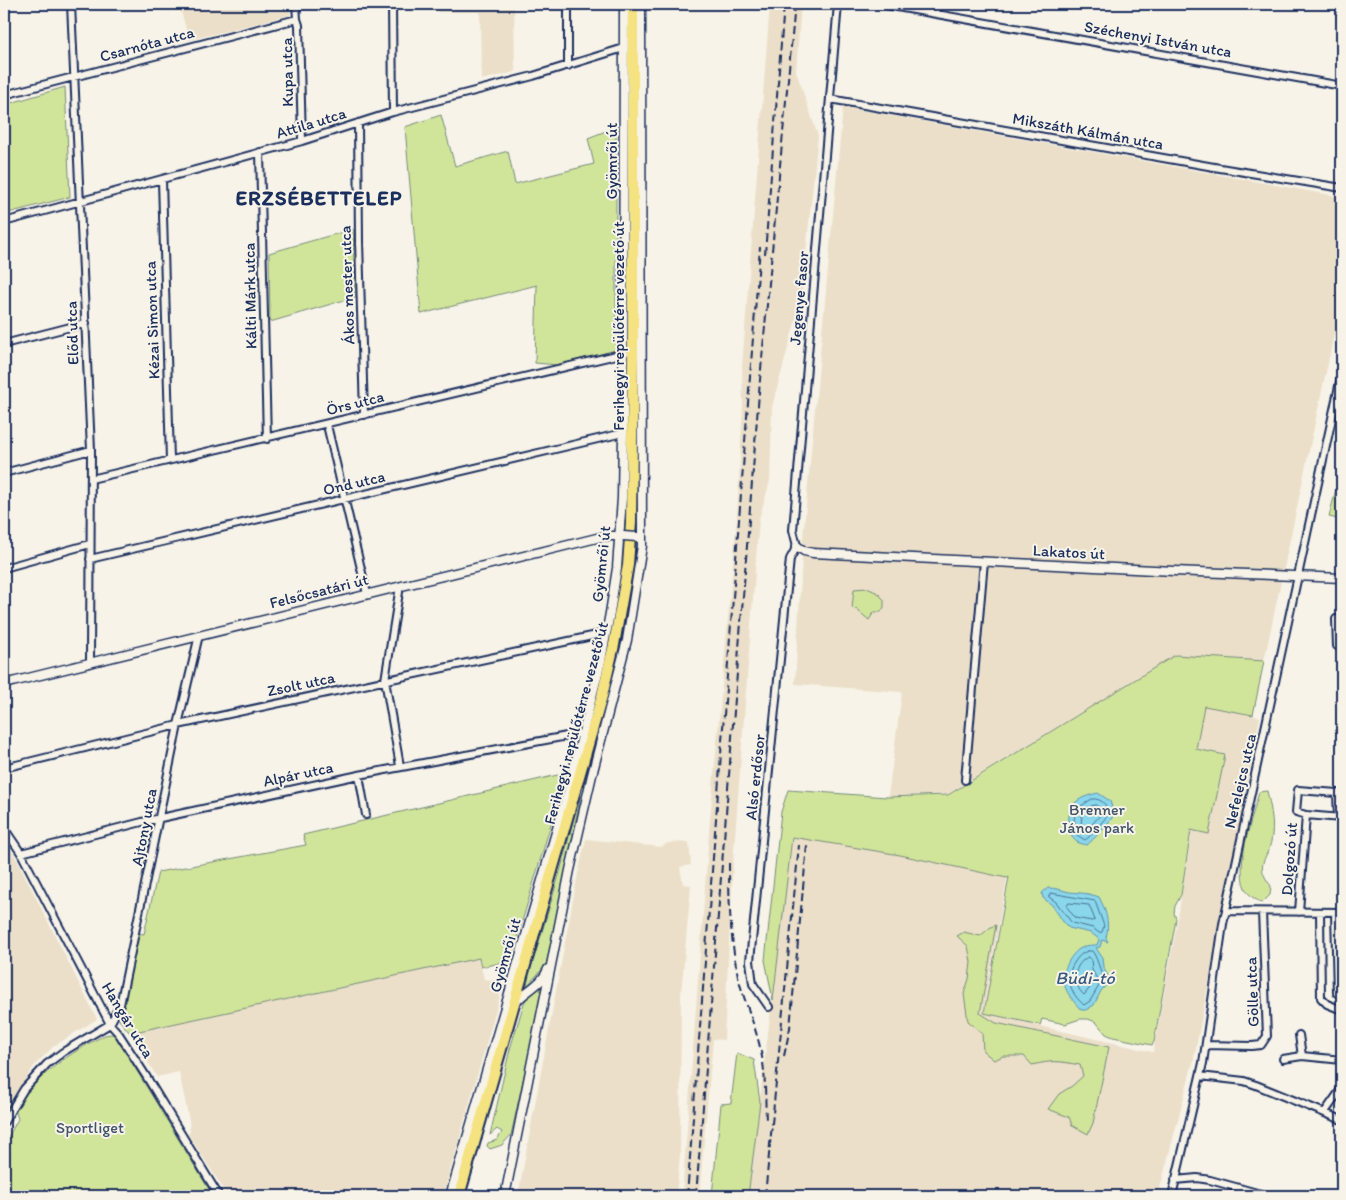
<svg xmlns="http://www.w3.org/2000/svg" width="1346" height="1200" viewBox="0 0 1346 1200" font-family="Itim,sans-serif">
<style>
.built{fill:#ebdfc9}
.green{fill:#d1e59a;stroke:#768a7c}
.water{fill:#8ad6eb;stroke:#5e93b3}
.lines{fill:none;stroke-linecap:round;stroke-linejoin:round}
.shore{stroke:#477296;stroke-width:1}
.minor-casing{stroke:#1b2f5e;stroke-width:10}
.tertiary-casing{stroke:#1b2f5e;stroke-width:11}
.primary-casing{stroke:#1b2f5e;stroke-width:14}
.minor{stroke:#f7f3e8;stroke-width:6}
.tertiary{stroke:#f7f3e8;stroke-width:8}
.primary{stroke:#f5e382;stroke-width:10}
.rail{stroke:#1b2f5e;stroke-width:2;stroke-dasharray:8 4;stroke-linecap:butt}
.tertiary-bridge-casing{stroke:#1b2f5e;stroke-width:11;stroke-linecap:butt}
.tertiary-bridge{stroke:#f7f3e8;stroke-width:8}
.labels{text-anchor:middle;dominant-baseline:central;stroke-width:4;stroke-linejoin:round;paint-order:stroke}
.street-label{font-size:16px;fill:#1b2f5e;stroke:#f7f3e8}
.park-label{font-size:16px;fill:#3f536a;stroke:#f7f3e8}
.water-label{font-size:18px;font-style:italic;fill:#375981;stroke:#f7f3e8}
.district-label{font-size:21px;font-weight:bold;letter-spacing:1px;fill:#1b2f5e;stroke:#f7f3e8}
</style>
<rect width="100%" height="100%" fill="#f7f3e8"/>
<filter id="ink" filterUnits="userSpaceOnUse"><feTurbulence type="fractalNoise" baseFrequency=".02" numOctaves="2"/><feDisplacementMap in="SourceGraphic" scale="10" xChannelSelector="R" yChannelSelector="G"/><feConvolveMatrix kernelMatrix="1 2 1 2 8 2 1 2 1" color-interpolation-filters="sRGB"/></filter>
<g filter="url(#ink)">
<path class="built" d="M 179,4 L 290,4 L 290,15 L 189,40 Z
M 438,4 L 514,4 L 515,72 L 481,80 L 480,12 L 438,12 Z
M 770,4 L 801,4 L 796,71 L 818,136 L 801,300 L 772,407 L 770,481 L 759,519 L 733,863 L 724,1040 L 713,1039 L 699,1196 L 682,1196 L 710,820 L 737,518 L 743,405 L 742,367 Z
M 843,107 L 1342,197 L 1342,297 L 1264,661 L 1175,655 L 948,794 L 888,797 L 902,692 L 795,684 L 803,538 Z
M 1204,706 L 1260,717 L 1194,1058 L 1158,1196 L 748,1196 L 792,837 L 900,855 L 1007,878 L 983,1013 L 1153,1052 L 1177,924 L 1192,830 L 1209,834 L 1225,755 L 1196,749 Z
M 586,839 L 661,847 L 668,843 L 689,842 L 691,865 L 680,867 L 683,884 L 691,885 L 681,994 L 680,1155 L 676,1196 L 518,1196 L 577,878 Z
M 4,840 L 14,854 L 97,1019 L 54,1046 L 34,1066 L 4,1112 Z
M 479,958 L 484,979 L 497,981 L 501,985 L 501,992 L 443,1196 L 228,1196 L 188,1134 L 190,1132 L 189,1120 L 179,1072 L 157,1077 L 130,1033 Z"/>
<path class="green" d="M 65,87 L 70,197 L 4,214 L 4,105 Z
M 441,115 L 455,166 L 508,151 L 515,184 L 594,164 L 588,138 L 616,127 L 616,350 L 558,365 L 535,363 L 537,285 L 421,314 L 405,127 Z
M 353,229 L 355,297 L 270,322 L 269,253 Z
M 1336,489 L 1342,491 L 1342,520 L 1329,517 Z
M 867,588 L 878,593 L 884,600 L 884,607 L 881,612 L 874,612 L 869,620 L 856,609 L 852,608 L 854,589 Z
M 1175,655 L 1264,661 L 1253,715 L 1204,706 L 1196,749 L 1225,755 L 1209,834 L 1191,830 L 1181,895 L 1175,906 L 1174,913 L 1176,919 L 1154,1042 L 1152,1045 L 1113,1037 L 1106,1034 L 1096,1022 L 1088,1019 L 1080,1019 L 1065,1024 L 1042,1019 L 1040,1025 L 984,1013 L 1009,877 L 1007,878 L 900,855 L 792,837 L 773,1000 L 765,960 L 781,812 L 788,790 L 887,797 L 948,795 Z
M 566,773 L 513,952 C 505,964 494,964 481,967 L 479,958 L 130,1033 L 119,1020 L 122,1010 L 138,933 L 144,934 L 158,872 L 306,845 L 303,835 Z
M 1267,791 C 1270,804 1274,821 1272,835 C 1270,860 1252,862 1271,886 L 1270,895 L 1262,903 C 1255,899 1248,895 1245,888 C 1235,866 1253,815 1259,792 Z
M 580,794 L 581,794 L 549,954 L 546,965 L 527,986 L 529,975 L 560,872 Z
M 996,925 L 980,1013 L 996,1023 L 1109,1047 L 1093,1123 L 1088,1134 L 1072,1125 L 1069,1117 L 1048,1109 L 1059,1094 L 1072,1086 L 1083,1076 L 1080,1065 C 1058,1061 1054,1060 1032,1065 L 1024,1056 L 1003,1056 L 994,1060 L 983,1051 L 982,1033 L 968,1021 L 964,994 L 969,979 L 971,962 L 968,946 L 957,936 L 964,932 L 980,936 L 991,927 Z
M 544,986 L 511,1135 L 502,1145 L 490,1149 L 487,1146 L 488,1143 L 497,1140 L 502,1132 L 497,1129 L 490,1135 L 510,1049 L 524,1003 L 529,995 Z
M 111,1034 L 115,1035 L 213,1196 L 4,1196 L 4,1145 L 18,1119 L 15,1109 C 38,1074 68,1054 105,1035 Z
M 737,1053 L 754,1060 L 760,1102 L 748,1196 L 712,1196 L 721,1104 L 731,1103 Z"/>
<path class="water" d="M 1098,793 L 1110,801 L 1114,814 C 1112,821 1093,840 1087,845 C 1082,844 1076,843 1073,838 C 1068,831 1067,813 1072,806 C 1078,798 1089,795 1098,793 Z
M 1048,888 C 1056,888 1062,890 1069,892 C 1080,893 1089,893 1099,897 C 1106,910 1110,923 1106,938 L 1108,942 L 1102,940 L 1100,947 L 1096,948 L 1102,957 L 1103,967 L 1108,976 L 1108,983 L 1101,991 L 1094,1005 L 1086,1010 L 1081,1010 C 1074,1002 1066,993 1064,983 C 1061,972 1071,953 1081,948 C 1086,945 1091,945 1097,945 L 1099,939 L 1091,933 L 1069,928 L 1064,923 L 1052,905 L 1043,898 L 1042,893 Z"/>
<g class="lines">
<path class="shore" d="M 1092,799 C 1102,798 1107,805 1109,814 L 1089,837 L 1085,840 L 1077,835 L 1074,819 L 1077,809 Z
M 1096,805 L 1101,809 L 1102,813 L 1086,831 L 1083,831 L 1081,827 L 1082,813 L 1089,807 Z
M 1051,893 L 1095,901 L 1104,926 L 1102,932 L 1099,933 L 1093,928 L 1072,923 L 1056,902 L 1049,897 Z
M 1069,903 L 1089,905 L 1095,920 L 1092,921 L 1075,918 L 1067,907 Z
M 1088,951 L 1092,951 C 1096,955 1101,972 1103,979 L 1090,1001 L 1084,1005 C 1071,994 1064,978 1074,963 C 1078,957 1081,953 1088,951 Z
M 1088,957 L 1091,959 L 1092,970 L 1097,979 L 1084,995 C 1072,984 1072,965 1088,957 Z"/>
<g class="minor-casing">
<path id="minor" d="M 71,4 L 91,450 L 90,662
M 296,4 L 297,19 L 299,25 L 302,141
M 392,4 L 393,112
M 880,4 L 1342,86
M 935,14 L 937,4
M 568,66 L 568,4
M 4,95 L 297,19
M 830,99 L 1214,167 L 1342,188
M 358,123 L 359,241 L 364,415
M 260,152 L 267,439
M 162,180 L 170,460
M 4,222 L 302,141 L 393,112 L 533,76 L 624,48
M 4,344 L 86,323
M 327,425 L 367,594
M 4,473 L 91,450
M 91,479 L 625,353
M 90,559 L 623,433
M 4,568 L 90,544
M 1342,620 L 1336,619 L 1337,646 L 1342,646
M 400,766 L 385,680 L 400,586
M 4,768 L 178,725 L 606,633
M 359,775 L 366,815
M 965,780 L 984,561
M 1306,815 L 1296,812 L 1298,790 L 1337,793 L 1338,818
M 4,828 L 21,853 L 110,1024 L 119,1034 L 146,1076 L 219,1196
M 21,853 L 142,822 L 359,775 L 583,733
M 1226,911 L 1342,912
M 1299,912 L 1306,815 L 1342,818
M 1320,912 L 1321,998 L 1327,1004 L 1342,1010
M 1335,912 L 1337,993
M 769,1007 L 753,984 L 750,961 L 790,559 L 797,546 L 793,530 L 838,4
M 1299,1035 L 1302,1056
M 1206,1045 L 1252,1046 L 1261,1045 L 1267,1036 L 1262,912
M 1283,1059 L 1302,1056 L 1342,1060
M 1200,1076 L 1244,1081 L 1256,1085 L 1342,1120
M 1325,1112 L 1342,1088
M 4,1122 L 24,1089 L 47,1064 L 63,1052 L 110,1024 L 120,1005 L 178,725 L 199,635
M 1175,1180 L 1197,1178 L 1210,1180 L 1268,1196
M 1172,1196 L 1203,1063 L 1223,924 L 1240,844 L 1342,372"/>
</g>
<g class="tertiary-casing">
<path id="tertiary" d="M 797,546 L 804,551 L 813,553 L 1174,571 L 1342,578
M 4,684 L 605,536 L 623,536
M 515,1003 C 525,991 543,984 548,969
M 450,1196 L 568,791 L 601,661 L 610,613 L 617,568 L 622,498 L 623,433 L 624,4
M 505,1196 L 570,870 L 592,775 L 627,640 L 642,546 L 641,4"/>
</g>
<g class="primary-casing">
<path id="primary" d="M 459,1196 L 602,696 L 614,645 L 628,565 L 631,523 L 633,354 L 633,4"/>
</g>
<use href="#minor" class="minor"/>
<use href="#tertiary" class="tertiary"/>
<use href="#primary" class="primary"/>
<path class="rail" d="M 765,254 L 784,4
M 729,863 C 729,902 730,937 738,976 C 744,1002 756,1026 761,1052 C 766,1074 765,1098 766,1121
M 784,1056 L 790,1028 L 807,845
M 687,1196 L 760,247
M 696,1196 L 760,380 L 795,4
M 765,1196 L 799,845"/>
<g class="tertiary-bridge-casing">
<path id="tertiary-bridge" d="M 623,536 L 637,537"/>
</g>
<use href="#tertiary-bridge" class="tertiary-bridge"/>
</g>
</g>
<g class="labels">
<g class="street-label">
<text transform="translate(1158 39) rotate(10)">Széchenyi István utca</text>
<text transform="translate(147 44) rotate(-15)">Csarnóta utca</text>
<text transform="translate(287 72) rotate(-91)">Kupa utca</text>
<text transform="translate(311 123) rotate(-17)">Attila utca</text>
<text transform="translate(1088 131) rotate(10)">Mikszáth Kálmán utca</text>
<text transform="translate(611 161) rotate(-90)">Gyömrői út</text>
<text transform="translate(347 285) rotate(-92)">Ákos mester utca</text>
<text transform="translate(250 296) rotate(-91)">Kálti Márk utca</text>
<text transform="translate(799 298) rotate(-85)">Jegenye fasor</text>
<text transform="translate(152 320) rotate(-92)">Kézai Simon utca</text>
<text transform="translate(618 326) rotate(-90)">Ferihegyi repülőtérre vezető út</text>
<text transform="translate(72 333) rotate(-92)">Előd utca</text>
<text transform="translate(355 403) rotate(-14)">Örs utca</text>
<text transform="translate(354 483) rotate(-13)">Ond utca</text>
<text transform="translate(1069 552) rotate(3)">Lakatos út</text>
<text transform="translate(601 564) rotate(-84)">Gyömrői út</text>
<text transform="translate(319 591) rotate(-14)">Felsőcsatári út</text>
<text transform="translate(301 684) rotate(-12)">Zsolt utca</text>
<text transform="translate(576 723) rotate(-75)">Ferihegyi repülőtérre vezető út</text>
<text transform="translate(298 774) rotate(-12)">Alpár utca</text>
<text transform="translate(755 777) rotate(-84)">Alsó erdősor</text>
<text transform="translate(1240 781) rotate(-77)">Nefelejcs utca</text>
<text transform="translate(144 827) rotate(-79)">Ajtony utca</text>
<text transform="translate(1289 859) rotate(-86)">Dolgozó út</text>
<text transform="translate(505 955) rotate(-74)">Gyömrői út</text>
<text transform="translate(1252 992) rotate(-92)">Gölle utca</text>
<text transform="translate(128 1020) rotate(59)">Hangár utca</text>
</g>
<g class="park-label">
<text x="1097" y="809">Brenner<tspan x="1097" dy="18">János park</tspan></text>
<text x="90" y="1127">Sportliget</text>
</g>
<g class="water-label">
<text x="1085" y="978">Büdi-tó</text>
</g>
<g class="district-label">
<text x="319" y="197">ERZSÉBETTELEP</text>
</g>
</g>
<rect width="1346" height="1200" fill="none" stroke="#f7f3e8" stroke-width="20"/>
<rect x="10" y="10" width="1326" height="1180" fill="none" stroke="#1b2f5e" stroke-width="2" filter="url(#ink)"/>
</svg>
